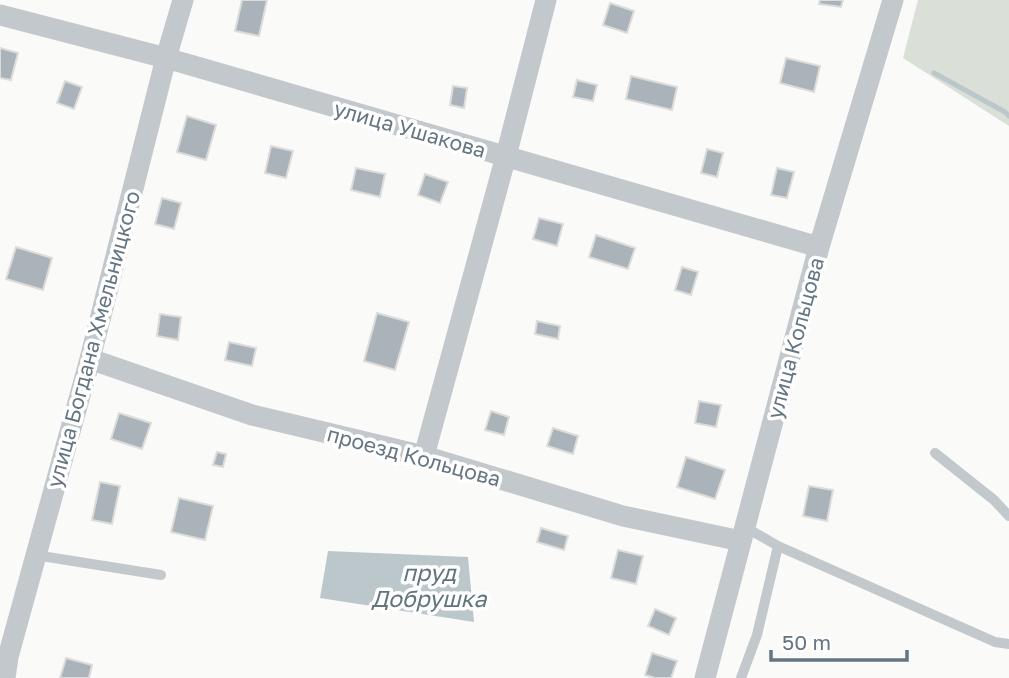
<svg xmlns="http://www.w3.org/2000/svg" width="1009" height="678" viewBox="0 0 1009 678" font-family="'Golos Text',sans-serif">
<style>
.green{fill:#dadfd7}
.water{fill:#bbc7cb}
.lines{fill:none;stroke-linecap:round;stroke-linejoin:round}
.stream{stroke:#bbc7cb;stroke-width:5}
.building{fill:#aab3b9;stroke:#dcdcda;stroke-width:2}
.lane{stroke:#c3c8cc;stroke-width:10}
.street{stroke:#c3c8cc;stroke-width:21}
.labels{text-anchor:middle;dominant-baseline:central;stroke-width:7;stroke-linejoin:round;paint-order:stroke}
.street-label{font-size:21px;fill:#657683;stroke:#fff}
.water-label{font-size:23px;font-style:italic;fill:#60757c;stroke:#fff}
</style>
<rect width="100%" height="100%" fill="#fafaf8"/>
<path class="green" d="M 918,0 L 1009,0 L 1009,126 L 903,58 Z"/>
<path class="water" d="M 328,551 L 468,557 L 474,622 L 320,598 Z"/>
<g class="lines">
<path class="stream" d="M 934,73 L 1005,112 L 1009,116"/>
</g>
<path class="building" d="M 242,0 L 267,0 L 259,36 L 235,31 Z
M 820,0 L 843,0 L 841,7 L 819,4 Z
M 610,3 L 634,11 L 627,33 L 603,25 Z
M 0,48 L 18,53 L 11,80 L 0,78 Z
M 786,58 L 820,66 L 814,92 L 780,83 Z
M 631,76 L 677,87 L 672,110 L 626,99 Z
M 577,80 L 597,85 L 593,101 L 573,97 Z
M 65,81 L 82,87 L 74,109 L 57,103 Z
M 453,86 L 467,88 L 464,108 L 450,105 Z
M 187,116 L 216,125 L 206,160 L 177,152 Z
M 271,146 L 293,151 L 286,178 L 265,173 Z
M 707,149 L 723,153 L 717,177 L 701,173 Z
M 356,168 L 385,174 L 380,197 L 351,190 Z
M 777,168 L 794,172 L 787,198 L 771,195 Z
M 425,174 L 448,182 L 440,203 L 418,195 Z
M 162,198 L 181,203 L 174,229 L 155,224 Z
M 539,218 L 563,224 L 557,246 L 533,239 Z
M 596,235 L 635,248 L 628,269 L 589,257 Z
M 16,247 L 52,258 L 43,290 L 6,279 Z
M 682,267 L 698,272 L 691,295 L 675,290 Z
M 377,313 L 409,322 L 395,370 L 364,361 Z
M 160,314 L 181,317 L 178,340 L 157,336 Z
M 537,321 L 560,326 L 558,339 L 535,334 Z
M 229,342 L 256,348 L 252,366 L 225,360 Z
M 699,401 L 721,405 L 716,427 L 695,423 Z
M 491,411 L 509,417 L 504,435 L 485,430 Z
M 119,413 L 151,423 L 142,449 L 111,439 Z
M 553,428 L 578,436 L 573,454 L 547,446 Z
M 217,452 L 226,454 L 223,467 L 213,465 Z
M 686,457 L 725,470 L 715,499 L 677,487 Z
M 100,482 L 120,486 L 112,524 L 92,520 Z
M 809,486 L 833,490 L 827,521 L 803,516 Z
M 179,498 L 213,506 L 205,540 L 171,532 Z
M 541,528 L 568,536 L 564,550 L 537,542 Z
M 618,550 L 643,556 L 636,584 L 611,578 Z
M 655,609 L 676,618 L 669,635 L 648,626 Z
M 652,653 L 677,661 L 671,678 L 655,678 L 645,675 Z
M 66,658 L 92,665 L 89,678 L 60,678 Z"/>
<g class="lines">
<path class="lane" d="M 935,453 L 994,500 L 1009,516
M 745,527 L 778,546 L 995,642 L 1009,644
M 35,555 L 161,575
M 741,678 L 757,635 L 778,546"/>
<path class="street" d="M 0,15 L 166,58 L 819,247
M 90,359 L 252,415 L 424,456 L 623,516 L 741,541
M 424,456 L 506,156 L 546,0
M 5,678 L 8,657 L 90,359 L 166,58 L 183,0
M 705,678 L 819,247 L 893,0"/>
</g>
<g class="labels">
<g class="street-label">
<text transform="translate(410 129) rotate(16)">улица Ушакова</text>
<text transform="translate(795 338) rotate(-75)">улица Кольцова</text>
<text transform="translate(93 339) rotate(-75)">улица Богдана Хмельницкого</text>
<text transform="translate(414 456) rotate(15)">проезд Кольцова</text>
</g>
<g class="water-label">
<text x="429" y="572">пруд<tspan x="429" dy="26">Добрушка</tspan></text>
</g>
</g>
<path d="M771 650v10h136v-10" fill="none" stroke="#657683" stroke-width="3.5"/>
<text x="782" y="650" font-size="21" fill="#657683" stroke="#ffffff" stroke-width="5" paint-order="stroke">50 m</text>
</svg>
